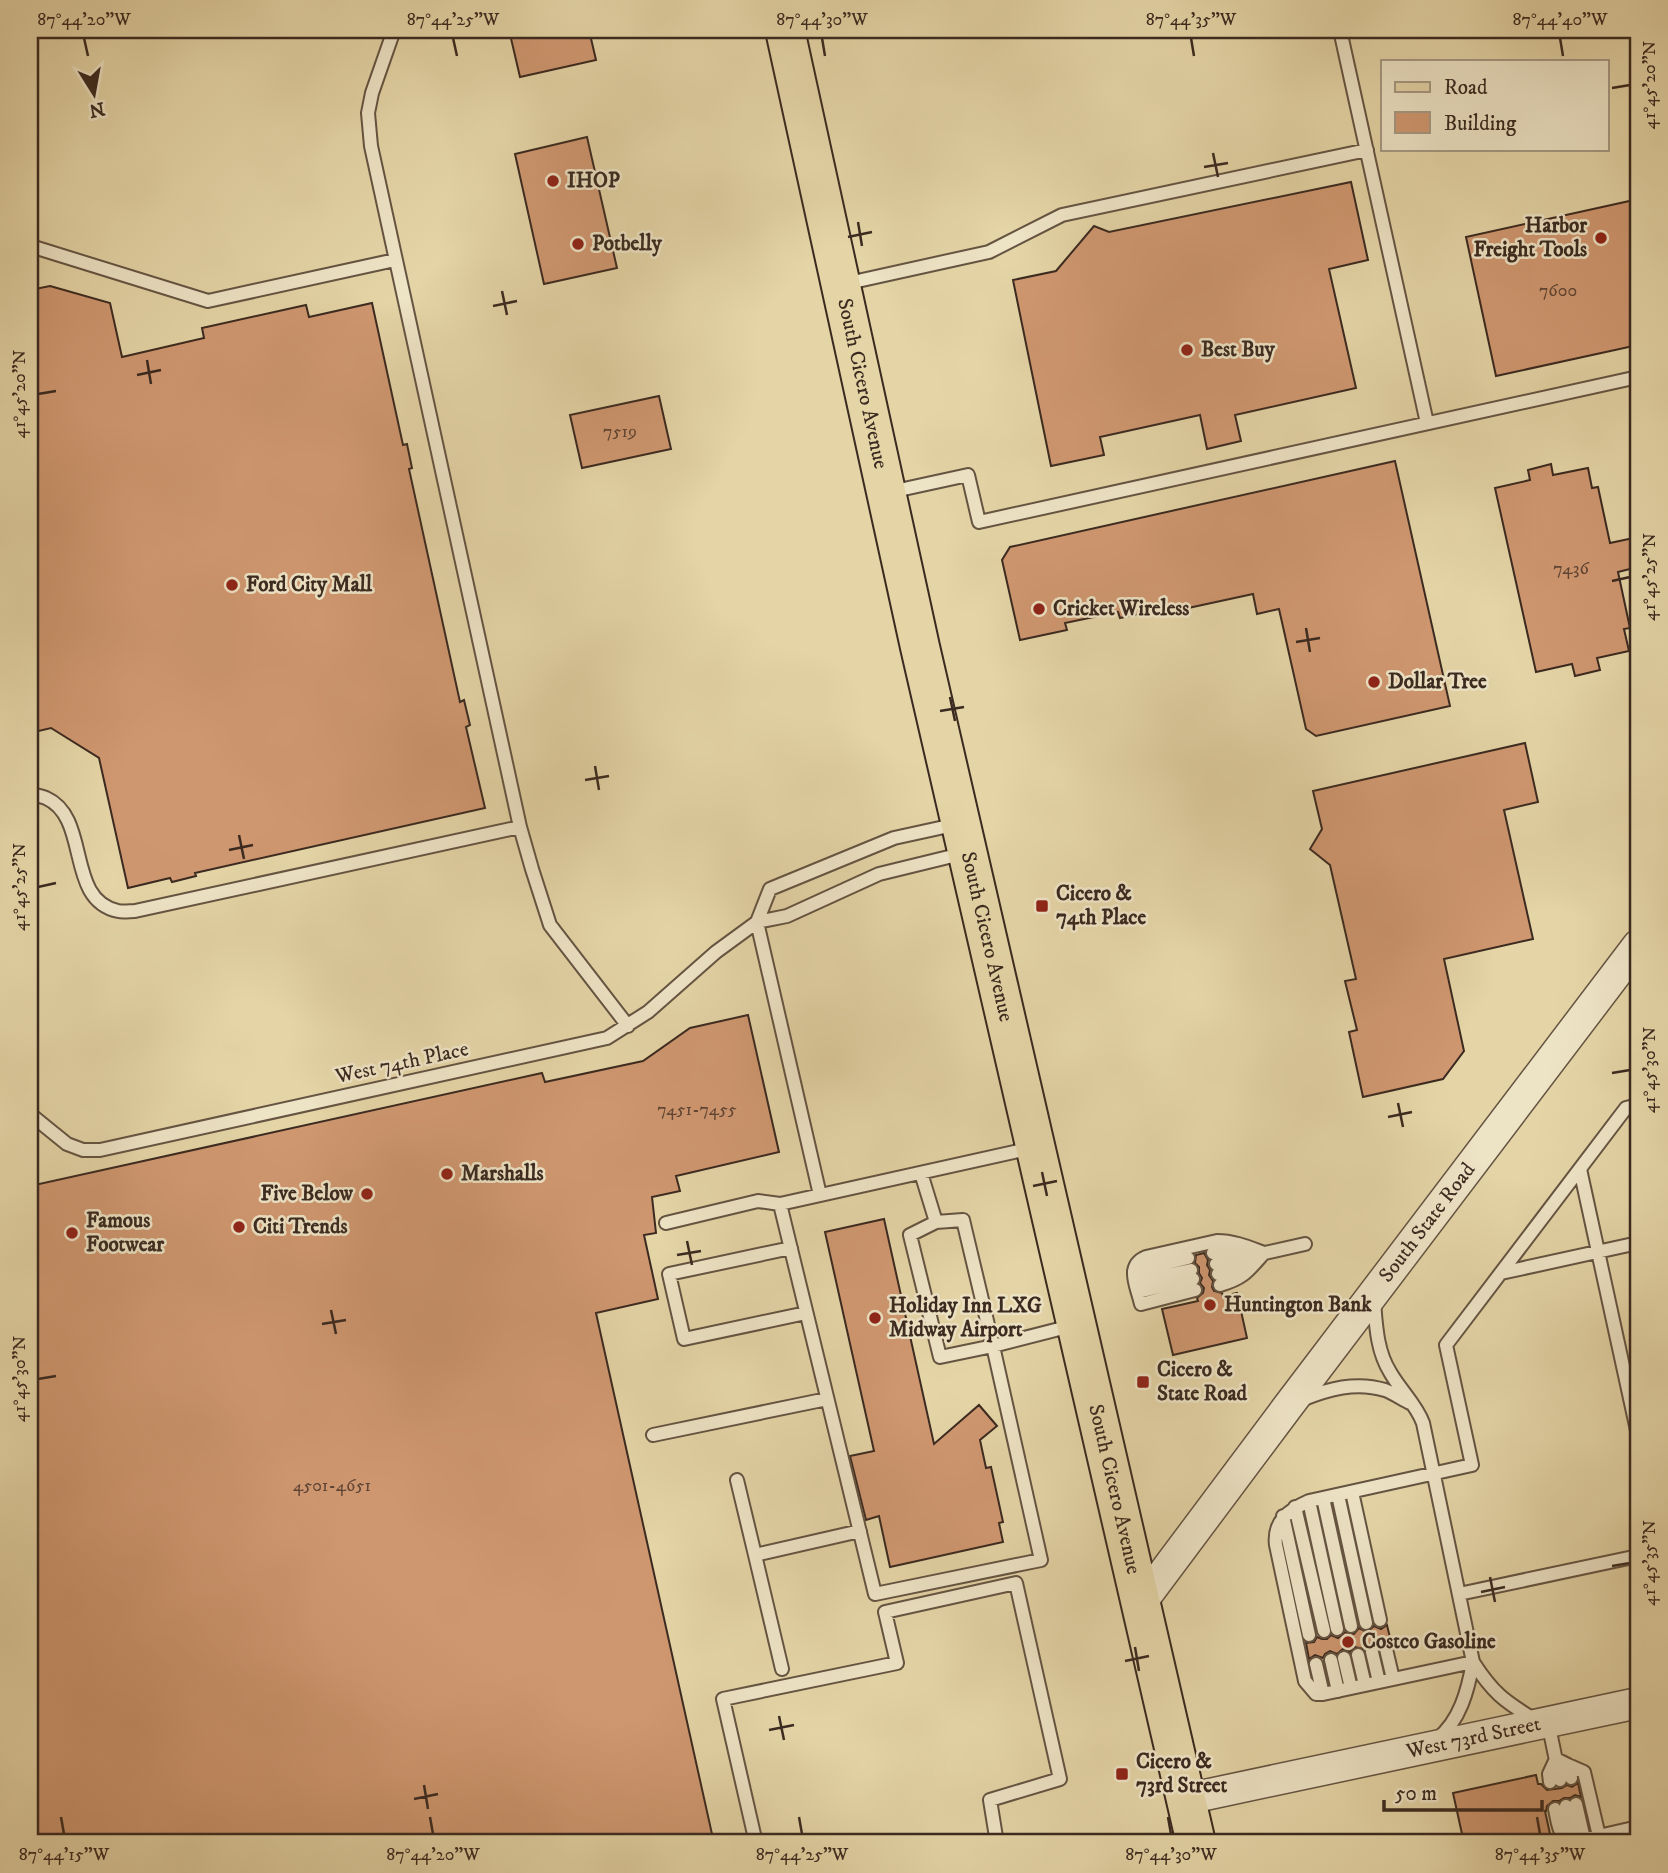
<svg xmlns="http://www.w3.org/2000/svg" width="1668" height="1873" viewBox="0 0 1668 1873" font-family="'IM FELL DW Pica',serif">
<style>
.building{fill:#cf9770;stroke:#3b2a20;stroke-width:2}
.lines{fill:none;stroke-linecap:round;stroke-linejoin:round}
.service-casing{stroke:#655442;stroke-width:16}
.tertiary-casing{stroke:#655442;stroke-width:33}
.primary-casing{stroke:#3b2a20;stroke-width:42}
.service{stroke:#ede3c5;stroke-width:12}
.tertiary{stroke:#ede3c5;stroke-width:30}
.primary{stroke:#e4d4a6;stroke-width:38}
.ticks{fill:none;stroke:#3b2a20;stroke-width:2.5}
.poi-dot{fill:#8f2418;stroke:#ede3c5;stroke-width:2.5}
.labels{text-anchor:middle;dominant-baseline:central;stroke-width:5;stroke-linejoin:round;paint-order:stroke}
.number-label{font-size:18px;fill:#604534}
.poi-label{font-size:21px;font-weight:bold;fill:#3b2a20;stroke:#ede3c5;text-anchor:start}
.street-label{font-size:21px;fill:#3b2a20;stroke:#ede3c5}
.neatline{fill:none;stroke:#3b2a20;stroke-width:2.5}
.ticks-label{font-size:18px;text-anchor:middle;fill:#3b2a20}
</style>
<rect width="100%" height="100%" fill="#e4d4a6"/>
<filter id="stains"><feTurbulence type="fractalNoise" baseFrequency=".00286" numOctaves="4"/><feColorMatrix values="0 0 0 0 .2 0 0 0 0 .09 0 0 0 0 .02 0 0 0 .5 -.17"/></filter>
<radialGradient id="worn" r=".72"><stop offset=".6" stop-color="#630" stop-opacity="0"/><stop offset="1" stop-color="#630" stop-opacity=".3"/></radialGradient>
<path class="building" d="M 509,30 L 589,30 L 596,60 L 520,77 Z
M 587,137 L 617,268 L 544,284 L 515,154 Z
M 1351,182 L 1368,260 L 1329,269 L 1356,388 L 1235,415 L 1241,441 L 1207,449 L 1200,415 L 1100,437 L 1104,455 L 1051,466 L 1013,280 L 1056,271 L 1094,226 L 1109,232 Z
M 1634,200 L 1638,218 L 1638,345 L 1496,376 L 1466,237 Z
M 50,286 L 110,303 L 122,357 L 204,338 L 202,328 L 306,305 L 309,317 L 372,303 L 403,445 L 407,444 L 412,468 L 409,469 L 460,702 L 464,700 L 470,725 L 466,727 L 485,808 L 195,873 L 196,876 L 172,882 L 170,878 L 128,888 L 99,758 L 51,728 L 30,733 L 30,290 Z
M 659,396 L 671,449 L 582,468 L 570,415 Z
M 1395,461 L 1450,706 L 1316,736 L 1306,729 L 1279,609 L 1257,614 L 1253,594 L 1179,610 L 1178,605 L 1120,618 L 1118,612 L 1065,623 L 1067,630 L 1020,640 L 1002,560 L 1010,547 Z
M 1551,464 L 1553,475 L 1588,468 L 1592,488 L 1598,487 L 1610,543 L 1638,537 L 1638,567 L 1618,572 L 1630,628 L 1624,629 L 1629,651 L 1597,658 L 1600,670 L 1575,676 L 1572,664 L 1536,672 L 1495,488 L 1530,480 L 1528,470 Z
M 1525,743 L 1538,802 L 1504,810 L 1533,939 L 1444,959 L 1464,1051 L 1443,1079 L 1363,1097 L 1349,1032 L 1357,1030 L 1345,981 L 1356,979 L 1330,865 L 1310,849 L 1322,829 L 1313,791 Z
M 748,1015 L 779,1152 L 676,1176 L 680,1191 L 652,1197 L 656,1233 L 644,1235 L 658,1299 L 596,1313 L 714,1843 L 30,1843 L 30,1186 L 542,1073 L 545,1082 L 643,1061 L 690,1028 Z
M 884,1219 L 934,1444 L 979,1405 L 997,1426 L 980,1440 L 986,1468 L 991,1467 L 1003,1522 L 999,1523 L 1003,1542 L 890,1567 L 879,1516 L 866,1520 L 850,1456 L 874,1451 L 825,1232 Z
M 1204,1253 L 1208,1260 L 1207,1265 L 1210,1270 L 1209,1275 L 1213,1281 L 1212,1287 L 1214,1291 L 1222,1293 L 1223,1296 L 1237,1293 L 1247,1338 L 1173,1355 L 1162,1309 L 1198,1301 L 1197,1298 L 1203,1293 L 1204,1288 L 1200,1283 L 1202,1278 L 1199,1273 L 1199,1267 L 1195,1263 L 1196,1255 Z
M 1387,1625 L 1391,1642 L 1383,1641 L 1378,1646 L 1369,1644 L 1364,1649 L 1355,1647 L 1350,1652 L 1343,1649 L 1337,1654 L 1330,1651 L 1325,1654 L 1323,1658 L 1315,1655 L 1309,1659 L 1306,1643 L 1314,1642 L 1317,1637 L 1322,1639 L 1327,1639 L 1331,1635 L 1338,1638 L 1345,1632 L 1354,1634 L 1359,1628 L 1367,1632 L 1374,1626 L 1381,1629 Z
M 1536,1775 L 1538,1784 L 1541,1784 L 1547,1790 L 1562,1788 L 1567,1785 L 1572,1787 L 1578,1783 L 1581,1797 L 1575,1795 L 1570,1798 L 1564,1798 L 1559,1801 L 1553,1801 L 1547,1806 L 1546,1811 L 1545,1811 L 1552,1843 L 1464,1843 L 1453,1793 Z"/>
<g class="lines">
<g class="service-casing">
<path id="service" d="M 394,30 L 372,93 L 368,113 L 371,146 L 520,827 L 532,869 L 550,925 L 628,1026
M 1340,30 L 1427,423
M 30,249 L 37,248 L 208,301 L 395,260
M 844,284 L 989,252 L 1062,215 L 1367,150
M 890,492 L 968,475 L 979,522 L 1638,377
M 30,794 C 35,795 41,796 46,798 C 91,818 65,900 118,911 C 123,912 130,911 135,911 L 520,827
M 757,922 L 820,1195
M 757,922 L 770,889 L 894,838 L 958,824
M 30,1114 L 67,1144 L 83,1150 L 100,1150 L 607,1038 L 648,1012 L 716,952 L 757,922 L 787,916 L 879,874 L 965,853
M 1580,1169 L 1638,1435
M 921,1173 L 936,1222 L 963,1220 L 993,1346 L 940,1357 L 910,1235 L 936,1222
M 780,1204 L 875,1594 L 1041,1560 L 993,1346 L 1071,1326
M 666,1223 L 758,1201 L 780,1204 L 1032,1148
M 791,1248 L 669,1274 L 684,1339 L 806,1313
M 1213,1253 L 1244,1246
M 1216,1264 L 1305,1244
M 1134,1271 L 1188,1258
M 1501,1273 L 1638,1243
M 1218,1274 L 1252,1266
M 1136,1282 L 1191,1270
M 1195,1290 L 1141,1304 C 1137,1286 1125,1266 1146,1257 L 1217,1241 C 1234,1241 1248,1247 1264,1253 C 1248,1271 1244,1278 1220,1285
M 1138,1292 L 1193,1279
M 1374,1302 C 1376,1326 1377,1351 1390,1372 C 1400,1390 1416,1404 1423,1423 L 1473,1662 C 1493,1693 1504,1701 1535,1720
M 1301,1400 C 1328,1389 1356,1381 1385,1390 C 1393,1393 1402,1399 1410,1403
M 653,1435 L 827,1399
M 737,1480 L 755,1555
M 1352,1492 L 1380,1620
M 1338,1495 L 1366,1623
M 1323,1498 L 1351,1626
M 1309,1501 L 1337,1629
M 1295,1507 L 1324,1631
M 1283,1516 L 1309,1635
M 1459,1594 L 1638,1556
M 1386,1649 L 1393,1679
M 1372,1652 L 1379,1682
M 1358,1655 L 1365,1685
M 1344,1658 L 1351,1688
M 1331,1660 L 1338,1691
M 1473,1662 L 1323,1694 L 1316,1694 L 1305,1681 L 1276,1545 C 1273,1521 1289,1510 1309,1501 L 1472,1465 L 1446,1345 L 1626,1108 L 1638,1105
M 1316,1664 L 1323,1694
M 782,1669 L 755,1555 L 860,1531
M 1548,1722 L 1560,1780
M 1437,1739 C 1460,1721 1468,1690 1473,1662
M 1568,1765 L 1584,1772 L 1599,1836
M 1550,1782 L 1549,1774 L 1556,1759 L 1568,1765 L 1571,1778
M 1576,1804 L 1584,1839
M 1566,1806 L 1573,1840
M 1555,1809 C 1559,1828 1558,1841 1581,1840 L 1638,1827
M 756,1843 L 723,1699 L 897,1663 L 885,1612 L 1016,1583 L 1060,1779 L 990,1800 L 997,1843"/>
</g>
<g class="tertiary-casing">
<g id="tertiary">
<path id="s1" d="M 1141,1603 L 1289,1405 L 1638,945"/>
<path id="s2" d="M 1186,1799 L 1638,1703"/>
</g>
</g>
<g class="primary-casing">
<g id="primary">
<path id="s3" d="M 785,30 L 920,647 L 1196,1843"/>
</g>
</g>
<use href="#service" class="service"/>
<use href="#tertiary" class="tertiary"/>
<use href="#primary" class="primary"/>
</g>
<path class="ticks" d="M 84,38 L 88,56M 453,38 L 457,56M 822,38 L 825,56M 1191,38 L 1194,56M 1560,38 L 1563,56M 1612,88 L 1630,85M 1213,153 L 1218,177M 1204,167 L 1228,163M 858,222 L 862,246M 848,237 L 872,232M 502,291 L 507,315M 493,306 L 517,301M 147,360 L 151,384M 137,375 L 161,370M 38,394 L 56,391M 1612,581 L 1630,577M 1306,628 L 1310,652M 1296,642 L 1320,638M 950,697 L 955,721M 940,711 L 964,707M 595,766 L 599,790M 585,780 L 609,776M 239,835 L 244,859M 229,850 L 253,845M 38,887 L 56,883M 1612,1073 L 1630,1070M 1398,1103 L 1403,1127M 1388,1117 L 1412,1112M 1042,1172 L 1047,1196M 1033,1186 L 1057,1181M 687,1241 L 692,1265M 677,1255 L 701,1251M 331,1310 L 336,1334M 322,1324 L 346,1320M 38,1379 L 56,1376M 1612,1566 L 1630,1563M 1490,1577 L 1495,1602M 1481,1592 L 1505,1587M 1135,1647 L 1139,1671M 1125,1661 L 1149,1656M 779,1716 L 784,1740M 769,1730 L 794,1725M 424,1785 L 428,1809M 414,1799 L 438,1794M 61,1817 L 64,1834M 430,1817 L 433,1834M 799,1817 L 802,1834M 1168,1817 L 1171,1834M 1537,1817 L 1540,1834"/>
<g class="poi-dot">
<circle cx="553" cy="181" r="7"/>
<circle cx="1601" cy="238" r="7"/>
<circle cx="578" cy="244" r="7"/>
<circle cx="1187" cy="350" r="7"/>
<circle cx="232" cy="585" r="7"/>
<circle cx="1039" cy="609" r="7"/>
<circle cx="1374" cy="682" r="7"/>
<rect x="1035" y="899" width="14" height="14" rx="3.5"/>
<circle cx="447" cy="1174" r="7"/>
<circle cx="367" cy="1194" r="7"/>
<circle cx="239" cy="1227" r="7"/>
<circle cx="72" cy="1233" r="7"/>
<circle cx="1210" cy="1305" r="7"/>
<circle cx="875" cy="1318" r="7"/>
<rect x="1136" y="1375" width="14" height="14" rx="3.5"/>
<circle cx="1348" cy="1642" r="7"/>
<rect x="1115" y="1767" width="14" height="14" rx="3.5"/>
</g>
<g class="labels">
<g class="number-label">
<text x="1558" y="291">7600</text>
<text x="620" y="432">7519</text>
<text x="1571" y="569">7436</text>
<text x="697" y="1110">7451-7455</text>
<text x="332" y="1486">4501-4651</text>
</g>
<g class="poi-label">
<text x="567" y="181">IHOP</text>
<text x="1587" y="226" text-anchor="end">Harbor<tspan x="1587" dy="24">Freight Tools</tspan></text>
<text x="592" y="244">Potbelly</text>
<text x="1201" y="350">Best Buy</text>
<text x="246" y="585">Ford City Mall</text>
<text x="1053" y="609">Cricket Wireless</text>
<text x="1388" y="682">Dollar Tree</text>
<text x="1056" y="894">Cicero &amp;<tspan x="1056" dy="24">74th Place</tspan></text>
<text x="461" y="1174">Marshalls</text>
<text x="353" y="1194" text-anchor="end">Five Below</text>
<text x="86" y="1221">Famous<tspan x="86" dy="24">Footwear</tspan></text>
<text x="253" y="1227">Citi Trends</text>
<text x="1224" y="1305">Huntington Bank</text>
<text x="889" y="1306">Holiday Inn LXG<tspan x="889" dy="24">Midway Airport</tspan></text>
<text x="1157" y="1370">Cicero &amp;<tspan x="1157" dy="24">State Road</tspan></text>
<text x="1362" y="1642">Costco Gasoline</text>
<text x="1136" y="1762">Cicero &amp;<tspan x="1136" dy="24">73rd Street</tspan></text>
</g>
<g class="street-label">
<text stroke="none"><textPath href="#s3" startOffset="362">South Cicero Avenue</textPath></text>
<text stroke="none"><textPath href="#s3" startOffset="929">South Cicero Avenue</textPath></text>
<text transform="translate(402 1063) rotate(-12)">West 74th Place</text>
<text stroke="none"><textPath href="#s1" startOffset="476">South State Road</textPath></text>
<text stroke="none"><textPath href="#s3" startOffset="1496">South Cicero Avenue</textPath></text>
<text stroke="none"><textPath href="#s2" startOffset="294">West 73rd Street</textPath></text>
</g>
</g>
<rect width="1668" height="1873" fill="none" stroke="#e4d4a6" stroke-width="77"/>
<rect x="1381" y="60" width="228" height="91" fill="#ede3c5" stroke="#a69983" stroke-width="2"/>
<rect x="1395" y="82" width="35" height="10" fill="#e4d4a6" stroke="#a69983" stroke-width="2"/>
<text x="1444" y="94" font-size="21" fill="#3b2a20">Road</text>
<rect x="1395" y="112" width="35" height="21" fill="#cf9770" stroke="#a69983" stroke-width="2"/>
<text x="1444" y="130" font-size="21" fill="#3b2a20">Building</text>
<g transform="translate(94 94) rotate(169)" stroke="#ede3c5" stroke-width="5" paint-order="stroke">
<path d="M0-5L12 26L0 18L-12 26Z" fill="#3b2a20"/>
<text y="-10" font-size="19" font-weight="bold" text-anchor="middle" fill="#3b2a20">N</text>
</g>
<path d="M1384 1800v10h158v-10" fill="none" stroke="#3b2a20" stroke-width="3.5"/>
<text x="1395" y="1800" font-size="21" fill="#3b2a20" stroke="#ede3c5" stroke-width="5" paint-order="stroke">50 m</text>
<rect x="38" y="38" width="1592" height="1796" class="neatline"/>
<g class="ticks-label">
<text x="84" y="25">87°44'20"W</text>
<text x="453" y="25">87°44'25"W</text>
<text x="822" y="25">87°44'30"W</text>
<text x="1191" y="25">87°44'35"W</text>
<text x="1560" y="25">87°44'40"W</text>
<text transform="translate(1649 85) rotate(-90)" y="6">41°45'20"N</text>
<text transform="translate(19 394) rotate(-90)" y="6">41°45'20"N</text>
<text transform="translate(1649 577) rotate(-90)" y="6">41°45'25"N</text>
<text transform="translate(19 887) rotate(-90)" y="6">41°45'25"N</text>
<text transform="translate(1649 1070) rotate(-90)" y="6">41°45'30"N</text>
<text transform="translate(19 1379) rotate(-90)" y="6">41°45'30"N</text>
<text transform="translate(1649 1563) rotate(-90)" y="6">41°45'35"N</text>
<text x="64" y="1860">87°44'15"W</text>
<text x="433" y="1860">87°44'20"W</text>
<text x="802" y="1860">87°44'25"W</text>
<text x="1171" y="1860">87°44'30"W</text>
<text x="1540" y="1860">87°44'35"W</text>
</g>
<rect width="100%" height="100%" filter="url(#stains)"/>
<rect width="100%" height="100%" fill="url(#worn)"/>
</svg>
